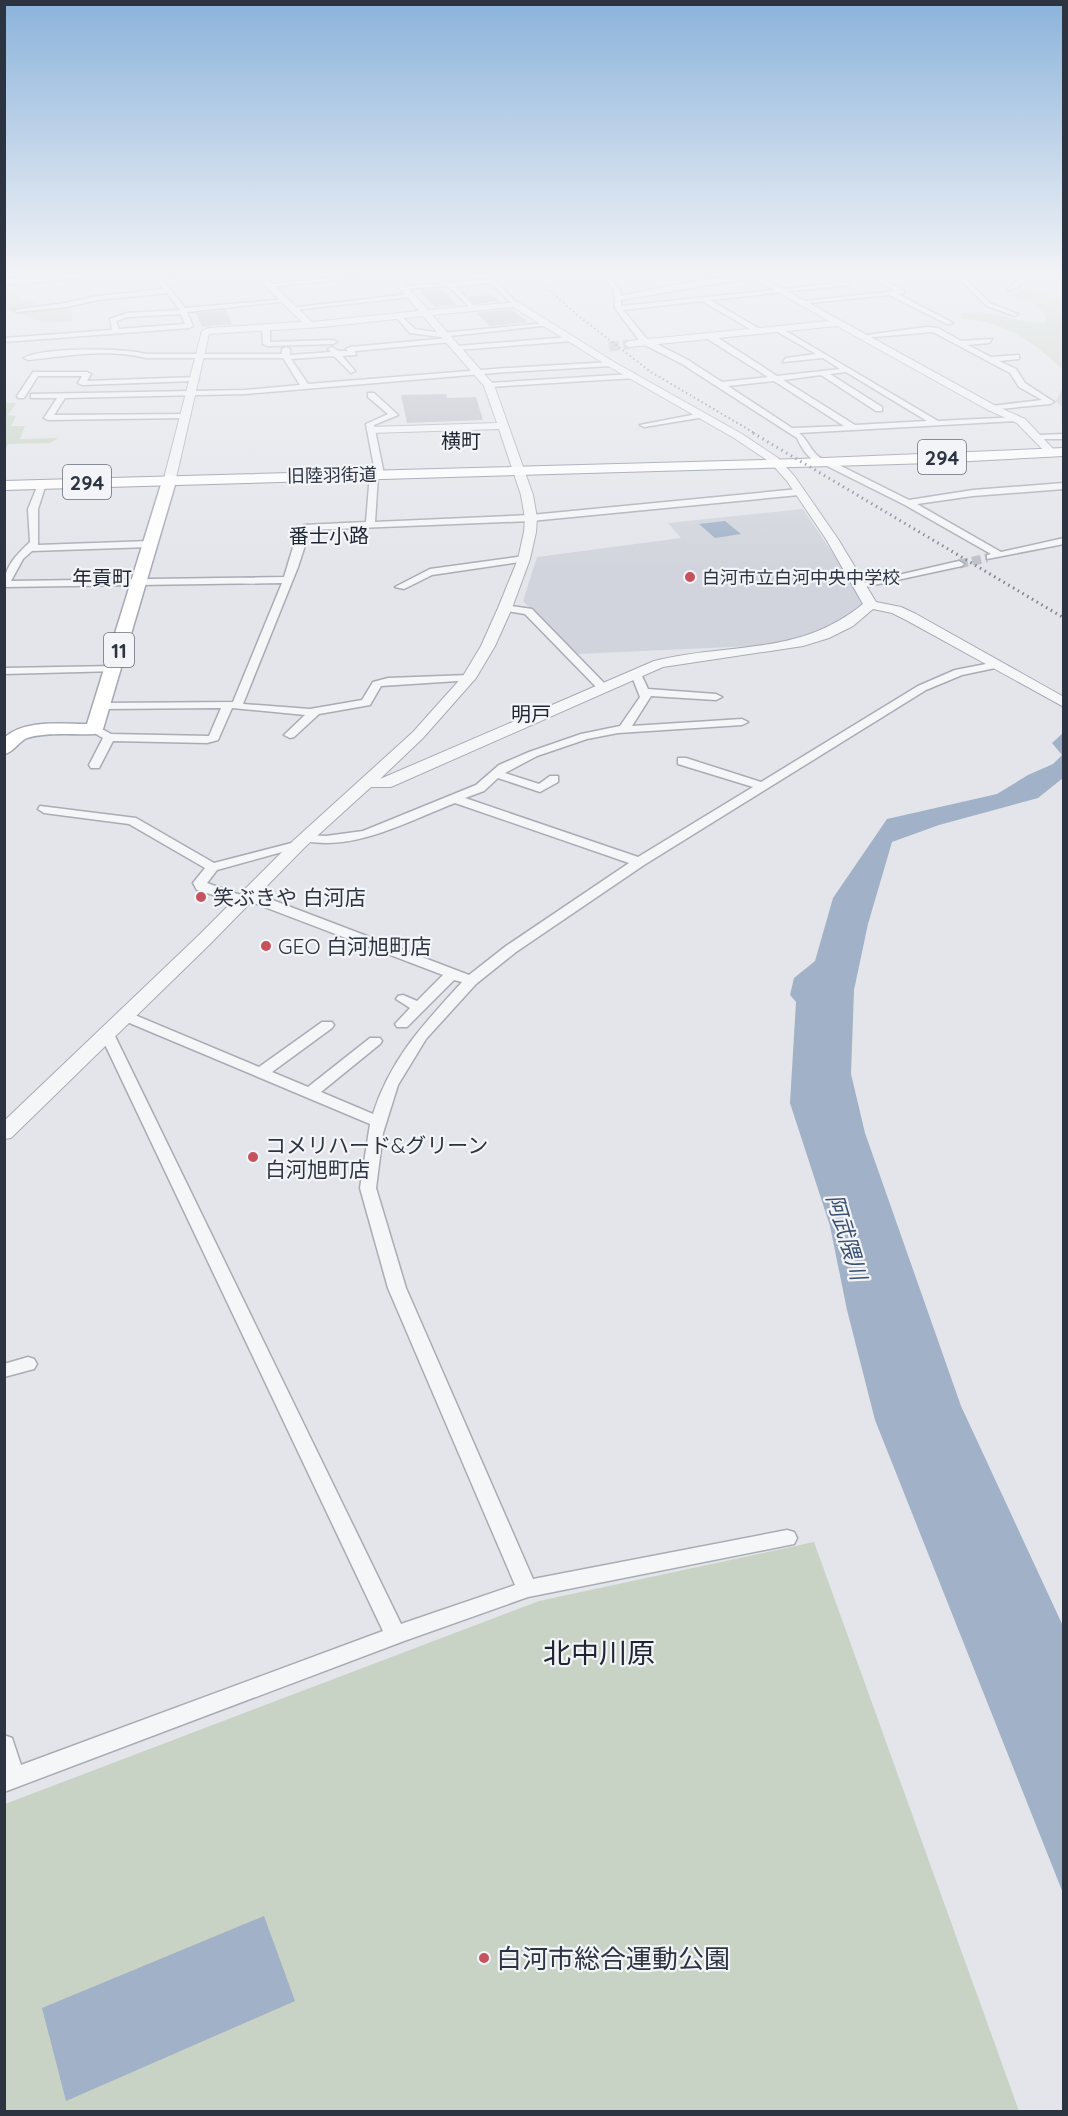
<svg xmlns="http://www.w3.org/2000/svg" width="1068" height="2116" viewBox="0 0 1068 2116" font-family="Quicksand,'Noto Sans JP',sans-serif">
<style>
.built{fill:#d1d4dc}
.green{fill:#c8d3c5}
.water{fill:#a1b1c7}
.building{fill:#babec6}
.lines{fill:none;stroke-linecap:round;stroke-linejoin:round}
.minor-tunnel{stroke:#bec1c8;stroke-width:9;stroke-dasharray:9 4.5;stroke-linecap:butt}
.tertiary-tunnel{stroke:#bec1c8;stroke-width:10;stroke-dasharray:10 4.5;stroke-linecap:butt}
.minor-casing{stroke:#a8acb4;stroke-width:3}
.tertiary-casing{stroke:#a8acb4;stroke-width:2}
.primary-casing{stroke:#a3a9b5;stroke-width:3}
.trunk-casing{stroke:#8b92a0;stroke-width:2}
.minor{fill:#f5f6f8;fill-rule:evenodd}
.tertiary{fill:#f5f6f8;fill-rule:evenodd}
.primary{fill:#fff;fill-rule:evenodd}
.trunk{fill:#fff;fill-rule:evenodd}
.rail-far1{stroke:#7d8492;stroke-width:2;stroke-dasharray:1.5 3;stroke-linecap:butt}
.rail{stroke:#7d8492;stroke-width:3;stroke-dasharray:1.5 4;stroke-linecap:butt}
.poi-dot{fill:#c5525e;stroke:#f3f4f7;stroke-width:2}
.labels{text-anchor:middle;dominant-baseline:central;stroke-width:4.5;stroke-linejoin:round;paint-order:stroke}
.far-street-label{font-size:18px;fill:#2c3341;stroke:#f3f4f7}
.far-poi-label{font-size:18px;fill:#2c3341;stroke:#f3f4f7;text-anchor:start}
.far-quarter-label{font-size:20px;fill:#1e2432;stroke:#f3f4f7}
.shield{fill:#f3f4f7;stroke:#686d78;stroke-width:1.5}
.shield-label{font-size:20px;font-weight:bold;fill:#2c3341}
.poi-label{font-size:21px;fill:#2c3341;stroke:#f3f4f7;text-anchor:start}
.water-label{font-size:22px;font-style:italic;fill:#395072;stroke:#f3f4f7}
.near-poi-label{font-size:26px;fill:#2c3341;stroke:#f3f4f7;text-anchor:start}
.near-quarter-label{font-size:28px;fill:#1e2432;stroke:#f3f4f7}
</style>
<rect width="100%" height="100%" fill="#e3e5ea"/>
<path class="built" d="M 803,509 L 862,597 L 864,604 L 856,613 L 805,639 L 776,645 L 576,654 L 523,601 L 537,557 L 681,538 L 668,523 Z"/>
<path class="green" d="M 1028,289 L 1063,299 L 1063,408 L 1056,401 L 1063,387 L 1062,369 C 1034,342 1003,321 963,319 L 960,314 C 989,307 1017,325 1046,322 C 1044,302 1025,303 1011,295 Z
M 4,290 L 14,296 L 20,296 L 22,300 L 33,299 L 39,309 L 72,308 L 72,321 L 45,323 L 5,309 Z
M 5,403 L 16,403 L 8,415 L 16,416 L 11,426 L 25,426 L 20,439 L 58,438 L 50,443 L 8,444 L 5,451 Z
M 814,1542 L 1019,2111 L 5,2112 L 5,1804 L 539,1601 Z"/>
<path class="water" d="M 725,521 L 741,534 L 715,538 L 699,524 Z
M 1063,733 L 1063,778 L 1038,798 L 939,825 L 892,842 L 868,924 L 854,990 L 851,1074 L 865,1133 L 961,1406 L 1063,1626 L 1063,1893 L 875,1420 L 847,1310 L 830,1226 L 790,1103 L 796,1002 L 790,995 L 794,978 L 815,961 L 833,898 L 887,819 L 997,794 L 1028,775 L 1053,764 L 1062,755 L 1052,743 Z
M 264,1916 L 295,2001 L 66,2101 L 42,2008 Z"/>
<path class="building" d="M 442,289 L 457,305 L 435,307 L 420,292 L 424,292 L 422,290 Z
M 492,295 L 500,301 L 475,304 L 468,297 Z
M 511,309 L 528,322 L 490,326 L 476,313 Z
M 226,310 L 232,324 L 202,327 L 196,313 Z
M 446,394 L 447,398 L 476,397 L 483,420 L 407,423 L 401,395 Z"/>
<g class="lines">
<path class="minor-tunnel" d="M 959,564 L 987,558"/>
<path class="tertiary-tunnel" d="M 609,347 L 629,344"/>
<g class="minor-casing">
<path id="minor" d="M 153,275 L 182,275 L 162,279 L 185,308 L 286,299 L 289,301 L 187,312 L 193,326 L 189,328 L 4,342 L 4,338 L 112,330 L 110,319 L 127,313 L 180,310 L 167,293 L 98,300 L 66,307 L 17,312 L 14,310 L 65,303 L 98,296 L 164,289 ZM 181,314 L 185,324 L 119,329 L 116,321 L 128,317 Z
M 356,275 L 382,275 L 269,287 L 266,285 Z
M 601,275 L 608,275 L 620,290 L 621,296 C 668,286 718,275 767,275 L 621,300 L 621,306 L 850,282 L 848,285 L 710,300 L 760,329 L 757,333 L 702,301 L 623,310 L 647,339 L 688,360 L 722,382 L 768,377 L 706,338 L 706,334 L 712,334 L 777,376 L 840,369 L 823,358 L 783,362 L 786,358 L 816,354 L 776,331 L 779,327 L 938,421 L 1018,417 L 1019,419 L 1015,421 L 799,433 C 810,441 813,460 829,460 L 909,500 L 973,490 L 1064,483 L 1064,489 L 973,496 L 917,504 L 1001,552 L 1064,538 L 1064,544 L 987,559 L 987,555 L 991,554 L 905,505 L 823,464 C 811,463 802,449 797,438 L 682,364 L 641,343 L 615,308 L 614,290 ZM 846,372 L 927,421 L 855,425 L 783,380 L 821,375 L 876,411 L 882,411 L 882,407 L 830,374 ZM 774,381 L 844,426 L 792,428 L 728,386 Z
M 868,275 L 876,275 L 904,291 L 904,293 L 898,294 L 953,323 L 947,324 L 889,295 L 800,304 L 797,302 L 895,291 Z
M 955,275 L 962,275 L 991,304 L 1018,314 L 1015,316 L 987,306 Z
M 1017,275 L 1023,275 L 1020,286 L 1007,291 L 1007,289 L 1014,285 Z
M 493,279 L 517,303 L 517,305 L 513,305 L 491,283 L 455,286 L 476,308 L 474,311 L 448,286 L 403,289 L 400,287 Z
M 410,294 L 412,297 L 293,310 L 290,308 Z
M 397,316 L 401,316 L 415,329 L 441,333 L 546,323 L 550,325 L 441,337 L 410,333 L 397,318 Z
M 266,325 L 270,327 L 270,342 L 333,340 L 337,342 L 333,344 L 267,346 L 263,344 L 262,327 Z
M 926,327 L 938,328 L 961,341 L 992,339 L 989,343 L 968,345 L 991,357 L 1019,355 L 1019,359 L 999,361 L 1016,369 L 1025,383 L 1054,402 L 1050,404 L 989,410 L 989,406 L 992,406 L 1042,400 L 1019,387 L 1010,373 L 933,332 L 863,338 L 859,336 Z
M 570,337 L 573,341 L 457,350 L 453,348 L 457,346 Z
M 449,338 L 452,342 L 355,351 L 356,355 L 342,356 L 355,371 L 351,373 L 334,356 L 291,359 L 308,384 L 506,368 L 611,362 L 615,364 L 611,366 L 506,372 L 245,394 L 65,398 L 54,415 L 186,414 L 190,416 L 186,418 L 48,420 L 44,418 L 57,398 L 31,398 L 31,394 L 245,390 L 300,385 L 283,358 L 146,358 C 108,348 66,356 28,360 L 24,358 C 43,347 124,348 146,354 L 282,354 L 282,349 L 286,347 L 290,349 L 290,355 L 331,352 L 328,349 L 332,347 L 338,351 L 348,351 L 346,349 L 350,347 Z
M 33,372 L 87,372 L 91,374 L 87,381 L 195,377 L 199,379 L 195,381 L 82,385 L 78,383 L 82,376 L 38,376 L 24,398 L 18,398 L 17,396 Z
M 632,374 L 635,374 L 635,378 L 489,387 L 485,385 L 489,383 Z
M 368,393 L 374,393 L 398,415 L 374,425 L 384,474 L 378,476 L 375,522 L 531,515 L 799,489 L 803,492 L 799,495 L 531,521 L 310,530 L 298,567 L 243,704 L 310,709 L 362,700 L 373,682 L 388,678 L 469,675 L 474,678 L 473,680 L 381,686 L 370,705 L 319,714 L 294,737 L 290,738 L 284,735 L 305,715 L 232,708 L 218,740 L 207,743 L 113,741 L 99,768 L 91,768 L 89,765 L 103,738 L 96,734 L 96,730 L 104,730 L 111,734 L 209,736 L 221,708 L 103,709 L 97,706 L 103,703 L 233,702 L 282,583 L 4,587 C 4,567 16,555 30,542 L 28,509 L 39,482 L 46,484 L 38,509 L 38,545 L 150,541 L 155,544 L 150,547 L 32,551 L 23,559 L 11,581 L 284,577 L 298,531 L 304,525 L 366,522 L 370,474 L 375,472 L 366,424 L 388,414 L 368,397 Z
M 702,413 L 706,415 L 705,417 L 644,427 L 640,425 Z
M 1064,434 L 1064,439 L 1038,439 L 1034,437 L 1038,435 Z
M 524,556 L 529,559 L 527,561 L 432,575 L 404,589 L 395,587 L 430,569 Z
M 959,561 L 964,564 L 962,566 L 860,588 L 855,585 Z
M 505,605 L 532,609 L 607,686 L 607,690 L 599,690 L 525,614 L 501,610 L 501,606 Z
M 996,662 L 1000,663 L 1000,667 L 962,675 L 926,690 L 644,865 L 516,952 L 476,984 L 426,1039 L 398,1085 L 383,1133 L 376,1188 L 406,1288 L 533,1579 L 787,1530 L 794,1532 L 797,1538 L 794,1544 L 528,1597 L 404,1641 L 4,1792 L 4,1735 L 12,1738 L 21,1765 L 383,1631 L 100,1034 L 102,1031 L 107,1030 L 114,1034 L 401,1624 L 515,1585 L 388,1288 L 360,1188 L 370,1124 L 120,1019 L 118,1016 L 120,1013 L 130,1013 L 259,1067 L 322,1022 L 332,1022 L 334,1025 L 332,1028 L 272,1072 L 308,1087 L 370,1038 L 380,1038 L 382,1041 L 380,1044 L 321,1092 L 373,1114 C 391,1058 423,1025 462,982 L 454,980 L 407,1027 L 397,1027 L 395,1024 L 410,1008 L 396,999 L 398,996 L 403,995 L 417,1001 L 443,975 L 249,901 L 243,904 L 197,890 L 193,883 L 205,868 L 129,824 L 44,813 L 38,809 L 40,806 L 136,818 L 214,863 L 303,840 L 304,835 L 326,836 L 363,831 L 476,785 L 499,765 L 529,752 L 581,734 L 620,726 L 640,697 L 631,674 L 636,671 L 641,674 L 648,689 L 716,694 L 722,697 L 716,700 L 651,696 L 632,726 L 742,719 L 748,722 L 742,725 L 618,733 L 587,739 L 537,756 L 505,773 L 539,784 L 550,776 L 558,776 L 558,782 L 540,792 L 498,778 L 484,791 L 465,798 L 638,857 L 753,787 L 678,764 L 678,758 L 686,758 L 761,782 L 918,686 L 955,670 ZM 455,803 L 629,863 L 506,946 L 469,975 L 254,893 L 249,892 L 243,896 L 207,883 L 217,870 L 304,846 L 305,841 C 356,851 408,821 455,803 Z
M 114,666 L 118,667 L 118,671 L 4,674 L 4,668 Z
M 28,1357 L 34,1359 L 37,1364 L 34,1369 L 4,1377 L 4,1364 Z"/>
</g>
<g class="tertiary-casing">
<path id="tertiary" d="M 254,275 L 263,275 L 312,322 L 419,311 L 388,275 L 397,275 L 428,310 L 518,302 L 614,362 L 742,434 L 778,458 L 795,477 L 838,539 L 876,602 L 901,607 L 916,614 L 1064,697 L 1064,707 L 906,620 L 892,613 L 873,609 L 853,626 L 829,638 L 803,646 L 663,667 L 391,787 L 371,787 L 306,846 L 210,944 L 11,1138 L 4,1139 L 4,1121 L 198,936 L 294,840 L 413,732 L 463,676 L 481,646 L 498,608 L 518,559 L 524,532 L 525,518 L 521,495 L 499,429 L 371,433 L 366,430 L 371,427 L 497,423 L 484,386 L 423,316 L 322,327 L 209,334 L 176,478 L 170,481 L 166,480 L 164,478 L 202,331 L 209,328 L 302,322 ZM 513,307 L 608,366 L 734,438 L 770,462 L 787,481 L 826,539 L 863,604 C 798,657 730,642 654,661 L 380,779 L 423,738 L 476,678 L 495,646 L 512,608 L 530,559 L 536,532 L 537,518 L 533,495 L 494,385 L 432,315 Z
M 748,275 L 758,275 L 996,406 L 1025,419 L 1056,452 L 1051,455 L 1047,454 L 1017,423 L 988,410 L 837,326 L 629,347 L 624,344 L 629,341 L 829,321 Z"/>
</g>
<g class="primary-casing">
<path id="primary" d="M 45,275 L 86,275 L 81,278 L 4,285 L 4,279 Z
M 170,474 L 177,478 L 103,729 L 100,733 L 94,734 C 73,735 47,732 27,738 C 18,742 14,752 4,754 L 4,738 C 24,719 61,724 87,724 L 163,478 Z"/>
</g>
<g class="trunk-casing">
<path id="trunk" d="M 1064,448 L 1064,456 L 932,463 L 4,490 L 4,481 L 799,459 Z"/>
</g>
<use href="#minor" class="minor"/>
<use href="#tertiary" class="tertiary"/>
<use href="#primary" class="primary"/>
<use href="#trunk" class="trunk"/>
<path class="rail-far1" d="M 533,275 L 577,315 L 651,372 L 756,434"/>
<path class="rail" d="M 753,433 L 1064,618"/>
</g>
<linearGradient id="sky" x2="0" y2="1"><stop stop-color="#8bb3db"/><stop offset="0.48" stop-color="#f2f3f6"/><stop offset="1" stop-color="#f2f3f6" stop-opacity="0"/></linearGradient>
<rect width="1068" height="571" fill="url(#sky)"/>
<g class="poi-dot">
<circle cx="690" cy="577" r="6"/>
<circle cx="201" cy="897" r="6"/>
<circle cx="266" cy="946" r="6"/>
<circle cx="253" cy="1157" r="6"/>
<circle cx="484" cy="1958" r="6"/>
</g>
<g class="labels">
<g class="far-street-label">
<text transform="translate(332 475) rotate(-1)">旧陸羽街道</text>
</g>
<g class="far-poi-label">
<text x="702" y="577">白河市立白河中央中学校</text>
</g>
<g class="far-quarter-label">
<text x="461" y="440">横町</text>
<text x="329" y="535">番士小路</text>
<text x="102" y="577">年貢町</text>
<text x="531" y="713">明戸</text>
</g>
<g class="shield">
<rect x="918" y="440" width="48" height="34" rx="4.5"/>
<rect x="63" y="465" width="48" height="34" rx="4.5"/>
<rect x="104" y="633" width="30" height="34" rx="4.5"/>
</g>
<g class="shield-label">
<text x="942" y="457">294</text>
<text x="87" y="482">294</text>
<text x="119" y="650">11</text>
</g>
<g class="poi-label">
<text x="213" y="897">笑ぶきや 白河店</text>
<text x="278" y="946">GEO 白河旭町店</text>
<text x="265" y="1145">コメリハード&amp;グリーン<tspan x="265" dy="24">白河旭町店</tspan></text>
</g>
<g class="water-label">
<text transform="translate(847 1237) rotate(73)">阿武隈川</text>
</g>
<g class="near-poi-label">
<text x="496" y="1958">白河市総合運動公園</text>
</g>
<g class="near-quarter-label">
<text x="599" y="1652">北中川原</text>
</g>
</g>
<rect width="1068" height="2116" fill="none" stroke="#2c3341" stroke-width="12"/>
</svg>
